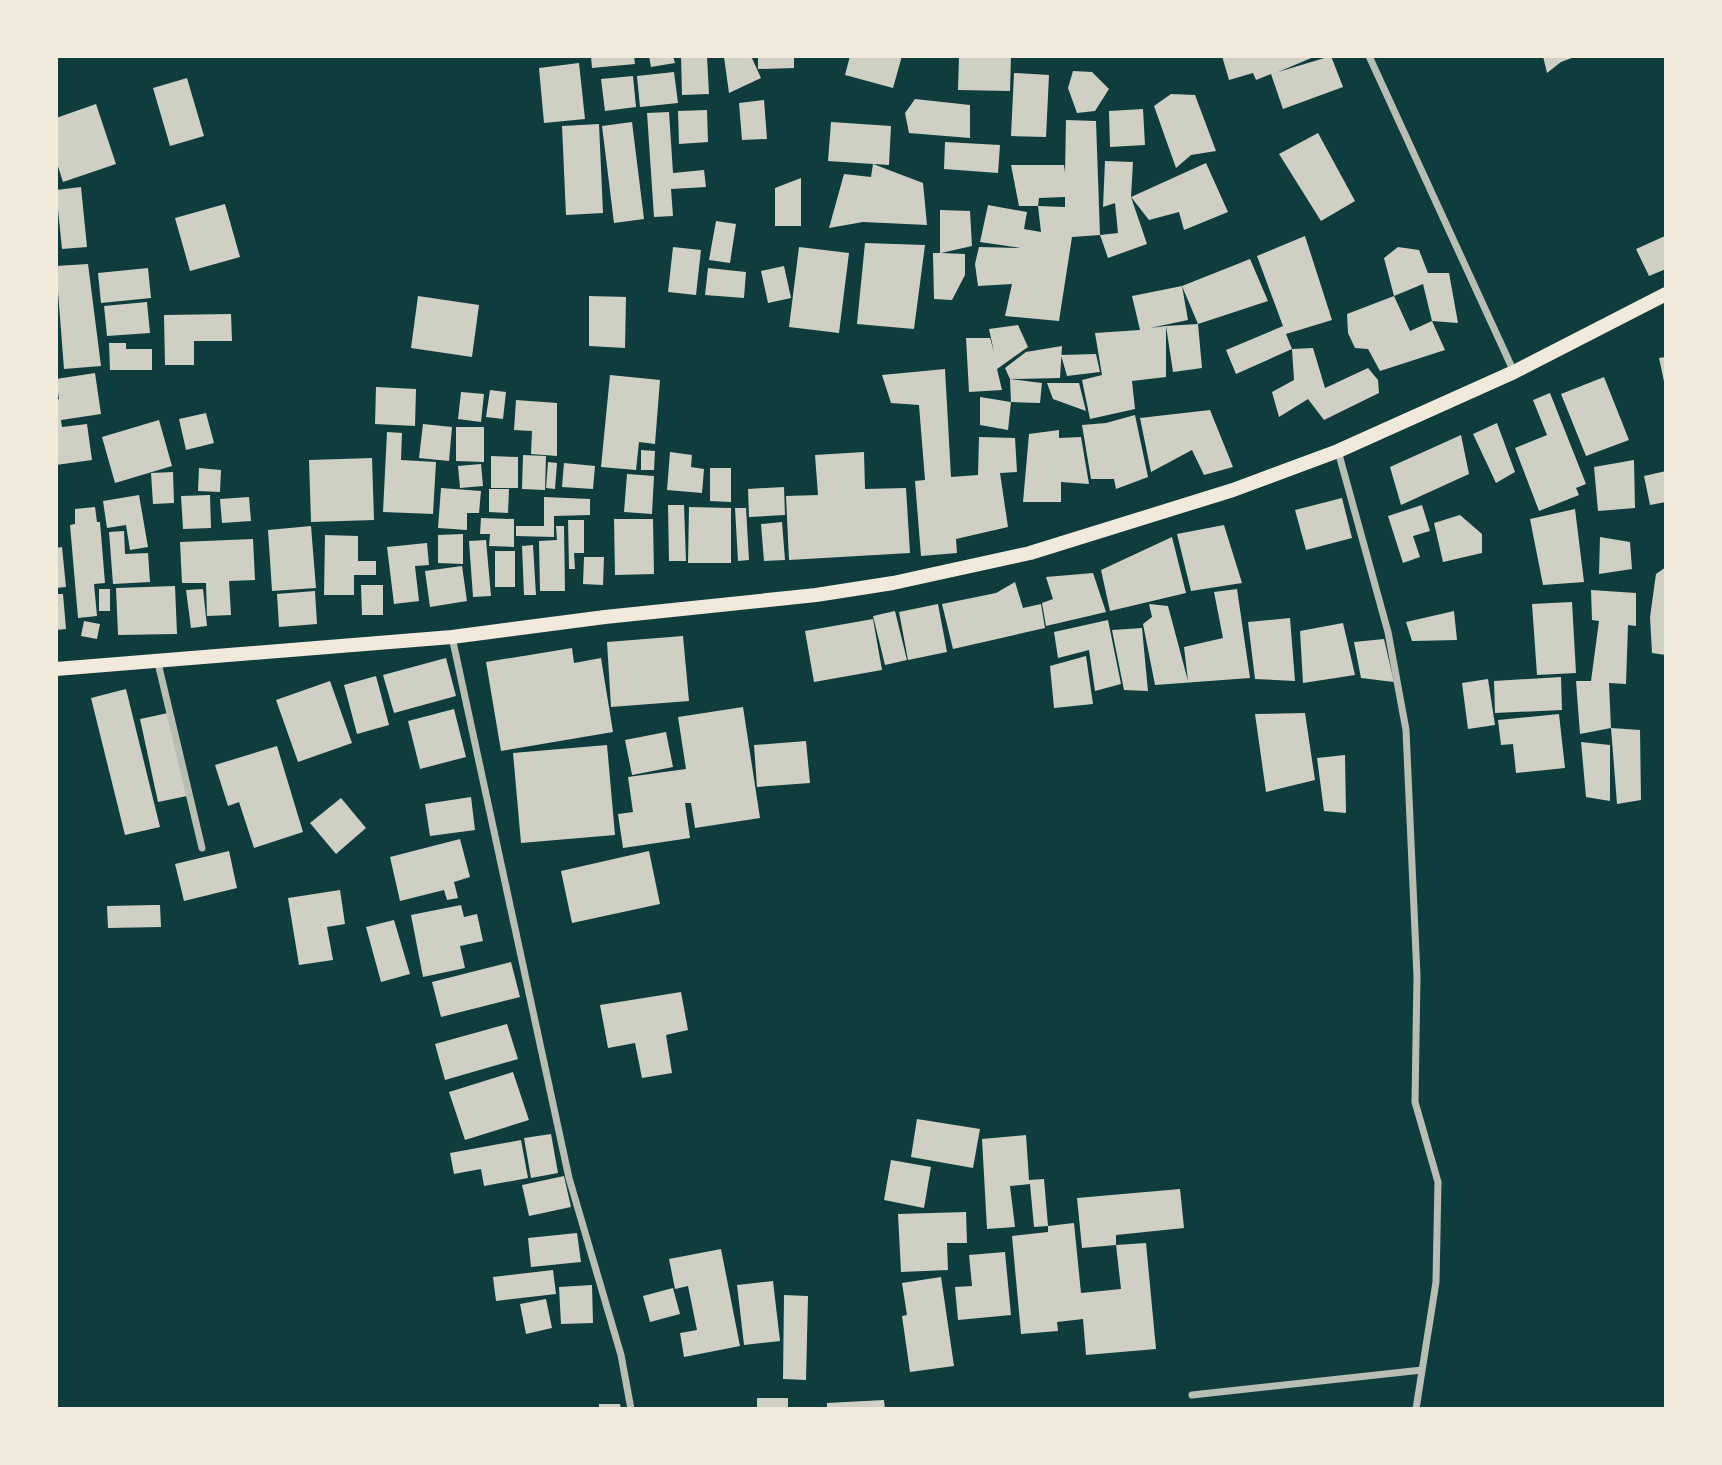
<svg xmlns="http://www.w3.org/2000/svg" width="1722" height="1465" viewBox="0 0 1722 1465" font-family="Bitter,serif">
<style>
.building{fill:#cfcfc3}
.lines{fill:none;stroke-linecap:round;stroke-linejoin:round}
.minor{stroke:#b8beb3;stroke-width:7}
.secondary{stroke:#f1e9da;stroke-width:14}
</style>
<rect width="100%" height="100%" fill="#0f3d3e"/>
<path class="building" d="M 591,56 L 634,56 L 635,64 L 592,68 Z
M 649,56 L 673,56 L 675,63 L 651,67 Z
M 681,56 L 707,56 L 709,94 L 682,95 Z
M 727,56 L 751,56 L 761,78 L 729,93 L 724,57 Z
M 758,56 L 794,56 L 794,68 L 758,69 Z
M 850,56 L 902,56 L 893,88 L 845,75 Z
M 959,56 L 1011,56 L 1010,91 L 958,90 Z
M 1222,56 L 1316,56 L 1278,72 L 1331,56 L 1343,87 L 1283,109 L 1271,74 L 1256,80 L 1253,73 L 1229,80 Z
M 1543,56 L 1577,56 L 1561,62 L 1547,73 Z
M 579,63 L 585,119 L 544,123 L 539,68 Z
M 1073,71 L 1092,72 L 1109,89 L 1095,111 L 1077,113 L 1068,88 Z
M 674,72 L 678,103 L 640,107 L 637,76 Z
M 1014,73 L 1049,75 L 1046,137 L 1011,136 Z
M 633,76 L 636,107 L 605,111 L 601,79 Z
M 187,78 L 204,136 L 170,146 L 153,88 Z
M 1171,94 L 1195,95 L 1216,151 L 1191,155 L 1176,168 L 1154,106 Z
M 915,99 L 970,105 L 970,138 L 909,133 L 905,113 Z
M 764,100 L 767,139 L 742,140 L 739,103 Z
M 96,104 L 116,164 L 63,182 L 56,160 L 56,118 Z
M 1143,109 L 1145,145 L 1110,147 L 1109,111 Z
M 707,110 L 708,142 L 679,144 L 678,111 Z
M 669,112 L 673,173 L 704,170 L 706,187 L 671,189 L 673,216 L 654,217 L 647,113 Z
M 1066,120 L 1096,121 L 1100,235 L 1072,237 L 1059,321 L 1005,316 L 1012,284 L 978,286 L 975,264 L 979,247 L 1021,248 L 980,242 L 988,205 L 1027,212 L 1024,229 L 1041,232 L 1038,206 L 1065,207 L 1065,197 L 1039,198 L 1038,206 L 1019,206 L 1011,165 L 1064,165 L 1065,173 Z
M 632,122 L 644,219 L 614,223 L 602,126 Z
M 831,122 L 891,126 L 889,165 L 873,164 L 923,183 L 927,225 L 863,222 L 829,228 L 844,174 L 871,177 L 873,164 L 828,161 Z
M 599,124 L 603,213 L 566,215 L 562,126 Z
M 1318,133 L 1355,201 L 1321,221 L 1279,154 Z
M 945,142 L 1000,145 L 998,173 L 944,169 Z
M 1105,161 L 1133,162 L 1131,197 L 1147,244 L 1108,258 L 1100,235 L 1118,233 L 1115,203 L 1103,207 Z
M 1206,163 L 1228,212 L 1184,230 L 1179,212 L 1149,220 L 1131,197 Z
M 801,178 L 801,226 L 775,226 L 775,188 Z
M 81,187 L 87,247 L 62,249 L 56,190 Z
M 225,204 L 240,257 L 190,271 L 175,218 Z
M 940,210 L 970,211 L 972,246 L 941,253 L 965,254 L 965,275 L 952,300 L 934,299 L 933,253 L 940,253 Z
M 716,221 L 736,224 L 730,263 L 709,260 Z
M 1305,236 L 1332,320 L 1286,334 L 1292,349 L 1236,374 L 1226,350 L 1283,326 L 1257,256 Z
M 1665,236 L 1666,269 L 1649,276 L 1636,249 Z
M 865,243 L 925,245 L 914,329 L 857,324 Z
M 673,247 L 701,250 L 696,295 L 668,292 Z
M 799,247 L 849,253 L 839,333 L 789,327 Z
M 1398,247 L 1419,250 L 1428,273 L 1449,273 L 1458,323 L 1432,321 L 1423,284 L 1394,296 L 1384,258 Z
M 1250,259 L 1268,301 L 1198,324 L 1182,286 L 1188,320 L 1150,328 L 1166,326 L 1198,324 L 1202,368 L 1173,372 L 1166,326 L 1166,377 L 1132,381 L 1135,409 L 1090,419 L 1082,380 L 1102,375 L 1095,333 L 1140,330 L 1132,296 L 1182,286 Z
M 88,264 L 101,366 L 64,369 L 56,266 Z
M 784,266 L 791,298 L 768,303 L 761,271 Z
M 148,268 L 151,298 L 101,303 L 98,273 Z
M 708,268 L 746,272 L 744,298 L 705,295 Z
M 418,296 L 479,305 L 472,357 L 411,348 Z
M 589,296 L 626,297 L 625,348 L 589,346 Z
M 1394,296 L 1410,331 L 1432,321 L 1445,350 L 1380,371 L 1368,349 L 1355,348 L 1348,333 L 1347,314 Z
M 147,302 L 150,333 L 107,336 L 104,306 Z
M 231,314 L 232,341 L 194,341 L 194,365 L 165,365 L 164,315 Z
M 1018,325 L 1028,347 L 997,369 L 1002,390 L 969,392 L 966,338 L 990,338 L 994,352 L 989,329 Z
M 109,343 L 126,343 L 126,349 L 152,349 L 152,370 L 110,370 Z
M 1062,346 L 1060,378 L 1010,379 L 1042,383 L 1040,403 L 1011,402 L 1008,430 L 980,425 L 980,397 L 1011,402 L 1010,379 L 1005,368 L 1026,352 Z
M 1313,348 L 1325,388 L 1368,368 L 1378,380 L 1379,393 L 1324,420 L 1308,399 L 1279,417 L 1272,392 L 1294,380 L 1292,349 Z
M 1096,354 L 1100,372 L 1067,376 L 1061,355 Z
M 1666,357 L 1666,386 L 1665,386 L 1659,358 Z
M 945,369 L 951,477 L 978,475 L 979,437 L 1015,438 L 1017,472 L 1000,473 L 1008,527 L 956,539 L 957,553 L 921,556 L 915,481 L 925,480 L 919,405 L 891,403 L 882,375 Z
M 95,373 L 101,414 L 61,420 L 62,427 L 87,424 L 92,460 L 56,465 L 56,400 L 59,399 L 56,379 Z
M 610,375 L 660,380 L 655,444 L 639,442 L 636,470 L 601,467 Z
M 1604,377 L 1629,440 L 1586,456 L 1561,394 Z
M 1047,383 L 1079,383 L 1086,411 L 1053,399 Z
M 376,387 L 416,389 L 415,426 L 375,424 Z
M 490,390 L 506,392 L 503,419 L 486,417 Z
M 461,392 L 484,394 L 481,422 L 458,419 Z
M 1550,393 L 1586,484 L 1576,488 L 1579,495 L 1539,511 L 1515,448 L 1547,435 L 1533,400 Z
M 516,400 L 557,403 L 557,456 L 531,454 L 532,431 L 514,430 Z
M 1210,410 L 1233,467 L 1204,475 L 1192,450 L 1151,472 L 1140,418 Z
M 206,413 L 214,443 L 186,450 L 179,419 Z
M 1135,415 L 1148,477 L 1116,489 L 1114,479 L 1091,479 L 1082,425 L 1106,423 Z
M 159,420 L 172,466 L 115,483 L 102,437 Z
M 1497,423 L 1515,472 L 1496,483 L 1473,434 Z
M 423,424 L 452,427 L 449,461 L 419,458 Z
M 456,427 L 484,427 L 484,462 L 456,461 Z
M 1059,430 L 1059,438 L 1081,437 L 1089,484 L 1061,482 L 1061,502 L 1023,502 L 1029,434 Z
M 387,432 L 402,433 L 401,460 L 436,462 L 433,514 L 383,512 Z
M 1461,435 L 1469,474 L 1401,505 L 1390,467 Z
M 641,450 L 655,451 L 654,470 L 641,470 Z
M 670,452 L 692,455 L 691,467 L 704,469 L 702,493 L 667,490 Z
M 864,452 L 865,489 L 906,488 L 910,553 L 789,560 L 786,496 L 818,495 L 815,455 Z
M 523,455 L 546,456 L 545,490 L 522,489 Z
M 491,456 L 518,457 L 518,488 L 491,488 Z
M 372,458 L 374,520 L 311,522 L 309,460 Z
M 1634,460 L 1635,508 L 1598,511 L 1594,467 Z
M 548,462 L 557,463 L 555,489 L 546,488 Z
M 564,463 L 595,466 L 593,489 L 562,487 Z
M 481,464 L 483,486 L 460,488 L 458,466 Z
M 199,468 L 221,470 L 220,492 L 198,491 Z
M 710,468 L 731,468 L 731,502 L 710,501 Z
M 1666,471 L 1666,502 L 1650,505 L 1644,476 Z
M 173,472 L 174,503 L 153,504 L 151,473 Z
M 627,474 L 654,476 L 652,514 L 624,512 Z
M 784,487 L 785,515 L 749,517 L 748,489 Z
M 441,488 L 481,491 L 479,513 L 467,513 L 467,530 L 438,528 Z
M 489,489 L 509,489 L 508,513 L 489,512 Z
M 139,495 L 148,547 L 130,550 L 126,525 L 107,528 L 103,501 Z
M 210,495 L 211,528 L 183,529 L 181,496 Z
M 249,497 L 251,521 L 222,523 L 220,499 Z
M 544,497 L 590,499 L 590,515 L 554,516 L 554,537 L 516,536 L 516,526 L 544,526 Z
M 1342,498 L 1352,538 L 1306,550 L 1295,510 Z
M 668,505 L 684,505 L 686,561 L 669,561 Z
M 1422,505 L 1430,531 L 1413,536 L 1420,557 L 1403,563 L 1388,516 Z
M 95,507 L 97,522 L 100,522 L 105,583 L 94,584 L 97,616 L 78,618 L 70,525 L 75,524 L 75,509 Z
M 689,507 L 731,508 L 731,563 L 688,563 Z
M 735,508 L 746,508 L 749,560 L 738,561 Z
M 1575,509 L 1584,582 L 1543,585 L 1530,519 Z
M 1460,515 L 1482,534 L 1482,553 L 1443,562 L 1434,523 Z
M 481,518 L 514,519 L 514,547 L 489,546 L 490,534 L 480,534 Z
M 614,519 L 653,519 L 654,574 L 615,575 Z
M 568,520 L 584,520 L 584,553 L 574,553 L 575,569 L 569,569 Z
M 782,522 L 785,560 L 764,561 L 761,524 Z
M 1224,525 L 1242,583 L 1191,591 L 1177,534 Z
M 311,526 L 316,588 L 272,591 L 268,530 Z
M 556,526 L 564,526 L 565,591 L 540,591 L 539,541 L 557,540 Z
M 124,531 L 125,554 L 148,553 L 150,582 L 113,584 L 109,532 Z
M 463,534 L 463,564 L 438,563 L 438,535 Z
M 325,535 L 358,536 L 358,561 L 376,561 L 376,575 L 354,575 L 354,595 L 324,595 Z
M 1172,537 L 1186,593 L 1110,611 L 1101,570 Z
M 1600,537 L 1630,542 L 1632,569 L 1599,574 Z
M 253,539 L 255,580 L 229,581 L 231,615 L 207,616 L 206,583 L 182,583 L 180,542 Z
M 486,540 L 491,596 L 473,597 L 469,541 Z
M 427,543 L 429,565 L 415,566 L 419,601 L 394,604 L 387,547 Z
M 533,545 L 536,595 L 524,595 L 522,546 Z
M 62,547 L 66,587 L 56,588 L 56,548 Z
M 495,551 L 515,551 L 515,587 L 495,587 Z
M 584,557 L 604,557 L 603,585 L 583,584 Z
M 462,566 L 467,601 L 430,607 L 425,571 Z
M 1666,567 L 1666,655 L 1652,653 L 1650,617 L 1656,574 Z
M 1093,573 L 1106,612 L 1046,626 L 1042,603 L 1053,599 L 1046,577 Z
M 1015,582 L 1023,608 L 1041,604 L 1045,628 L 953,649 L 942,604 L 996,593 Z
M 361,585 L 383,585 L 383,615 L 362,615 Z
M 175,586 L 177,634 L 118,635 L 116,588 Z
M 99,589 L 110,589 L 110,611 L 99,611 Z
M 203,589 L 207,626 L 191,628 L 186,590 Z
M 1237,589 L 1250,678 L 1155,685 L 1143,624 L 1152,617 L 1149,604 L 1168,606 L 1188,681 L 1184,647 L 1223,638 L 1214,592 Z
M 1591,590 L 1636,593 L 1636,626 L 1628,625 L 1626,684 L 1609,683 L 1611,728 L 1580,734 L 1576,681 L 1591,681 L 1599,621 L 1592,620 Z
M 315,591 L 317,624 L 279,627 L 277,594 Z
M 56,594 L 63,594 L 66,629 L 56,630 Z
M 1572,602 L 1576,673 L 1537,675 L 1532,604 Z
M 938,604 L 947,652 L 908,660 L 899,612 Z
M 895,611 L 907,660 L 885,665 L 873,616 Z
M 1454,611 L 1457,640 L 1412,641 L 1406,622 Z
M 1290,618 L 1295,681 L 1255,679 L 1248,622 Z
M 873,619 L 882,670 L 814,682 L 805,631 Z
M 1108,620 L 1121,684 L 1095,691 L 1089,650 L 1058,658 L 1054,632 Z
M 84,621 L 100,624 L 97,639 L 81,636 Z
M 1343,623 L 1355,675 L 1303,683 L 1300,631 Z
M 1142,628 L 1148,691 L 1124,690 L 1112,630 Z
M 683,636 L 689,701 L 611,707 L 607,642 Z
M 1384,639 L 1394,682 L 1361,678 L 1354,642 Z
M 572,648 L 574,663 L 601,658 L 613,732 L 501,751 L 486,662 Z
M 1086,656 L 1093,704 L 1054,708 L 1050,666 Z
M 446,658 L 456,696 L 394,713 L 383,675 Z
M 376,676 L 389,725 L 357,734 L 344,685 Z
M 1561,677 L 1562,710 L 1495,713 L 1494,681 Z
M 1488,679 L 1495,725 L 1468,729 L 1462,683 Z
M 330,681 L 352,743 L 298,762 L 276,700 Z
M 126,689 L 160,827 L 125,835 L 91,698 Z
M 743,707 L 760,818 L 695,828 L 691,803 L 685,803 L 690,838 L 623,848 L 618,814 L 633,812 L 628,777 L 686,769 L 678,717 Z
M 454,709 L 466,757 L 420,769 L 408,721 Z
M 168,713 L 187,796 L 158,802 L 140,719 Z
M 1305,713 L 1315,780 L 1266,792 L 1255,714 Z
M 1559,714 L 1565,768 L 1516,773 L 1513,744 L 1501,745 L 1498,720 Z
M 1611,728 L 1640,730 L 1641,800 L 1617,804 Z
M 666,732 L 673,767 L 632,775 L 625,740 Z
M 806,741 L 810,783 L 757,787 L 754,745 Z
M 1581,742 L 1610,745 L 1610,801 L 1586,797 Z
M 607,745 L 615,835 L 521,843 L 513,753 Z
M 277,746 L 303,832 L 254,848 L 239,802 L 228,806 L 215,765 Z
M 1345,755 L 1346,813 L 1324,811 L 1317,758 Z
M 471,797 L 475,830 L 430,836 L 425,804 Z
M 341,798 L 366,828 L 336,854 L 310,823 Z
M 460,839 L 470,877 L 454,882 L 458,898 L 447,900 L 444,890 L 400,901 L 390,857 Z
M 229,851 L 237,888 L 184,901 L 175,864 Z
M 649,851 L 660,904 L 572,923 L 561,871 Z
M 340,890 L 345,924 L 327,927 L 333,960 L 299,965 L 288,898 Z
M 154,905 L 160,905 L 161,927 L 108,928 L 107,906 Z
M 461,905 L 464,917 L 477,914 L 483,941 L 460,946 L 465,968 L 423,977 L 411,915 Z
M 394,920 L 410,974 L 381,982 L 366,927 Z
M 511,962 L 520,997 L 441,1017 L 432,982 Z
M 681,992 L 688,1030 L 666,1035 L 672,1073 L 642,1078 L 635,1043 L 608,1048 L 600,1005 Z
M 507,1024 L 518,1059 L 445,1080 L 435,1044 Z
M 513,1072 L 529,1120 L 465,1140 L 449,1092 Z
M 917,1119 L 980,1129 L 973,1168 L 911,1157 Z
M 551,1134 L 558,1173 L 531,1178 L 524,1138 Z
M 1026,1135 L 1029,1180 L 1044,1179 L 1048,1226 L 1034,1227 L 1030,1184 L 1010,1186 L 1015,1227 L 987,1229 L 982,1139 Z
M 521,1140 L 528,1178 L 484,1186 L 481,1169 L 454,1174 L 450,1153 Z
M 891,1160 L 931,1167 L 924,1208 L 884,1200 Z
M 564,1176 L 571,1207 L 529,1216 L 522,1185 Z
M 1180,1189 L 1184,1228 L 1116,1235 L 1116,1245 L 1082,1248 L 1077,1198 Z
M 966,1212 L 967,1243 L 947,1243 L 948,1270 L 901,1272 L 898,1214 Z
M 1074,1223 L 1081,1293 L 1121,1289 L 1116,1245 L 1146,1243 L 1156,1349 L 1086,1355 L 1083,1319 L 1057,1322 L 1058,1331 L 1021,1334 L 1012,1236 L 1048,1232 L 1048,1226 Z
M 577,1233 L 581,1262 L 531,1267 L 528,1238 Z
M 721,1249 L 740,1346 L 684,1357 L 680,1333 L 697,1330 L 688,1286 L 675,1289 L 669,1259 Z
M 1005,1252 L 1011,1315 L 958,1320 L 955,1287 L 972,1286 L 969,1255 Z
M 553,1270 L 556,1294 L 496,1301 L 493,1277 Z
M 941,1277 L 954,1366 L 910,1372 L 902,1316 L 907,1315 L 902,1283 Z
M 773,1281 L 780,1341 L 744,1345 L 737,1285 Z
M 592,1285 L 593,1323 L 561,1324 L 559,1287 Z
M 673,1288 L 680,1314 L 650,1322 L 643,1296 Z
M 784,1295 L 808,1296 L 806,1380 L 783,1379 Z
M 546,1299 L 552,1328 L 526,1334 L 520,1304 Z
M 757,1398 L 788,1398 L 788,1409 L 757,1409 Z
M 884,1400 L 885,1409 L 827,1409 L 827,1403 Z
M 599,1404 L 620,1404 L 621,1409 L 599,1409 Z"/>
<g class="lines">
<path class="minor" d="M 1369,56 L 1514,372
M 1338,451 L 1388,632 L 1406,730 L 1417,976 L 1415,1102 L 1438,1182 L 1436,1282 L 1416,1409
M 452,637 L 569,1178 L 621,1355 L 631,1409
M 158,663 L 202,848
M 1192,1395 L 1422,1370"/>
<path class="secondary" d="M 56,669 L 452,637 L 605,617 L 816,595 L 893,583 L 1030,553 L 1233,490 L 1338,451 L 1514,372 L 1666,294"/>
</g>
<rect width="1722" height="1465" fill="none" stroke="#f1e9da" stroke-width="116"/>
</svg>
